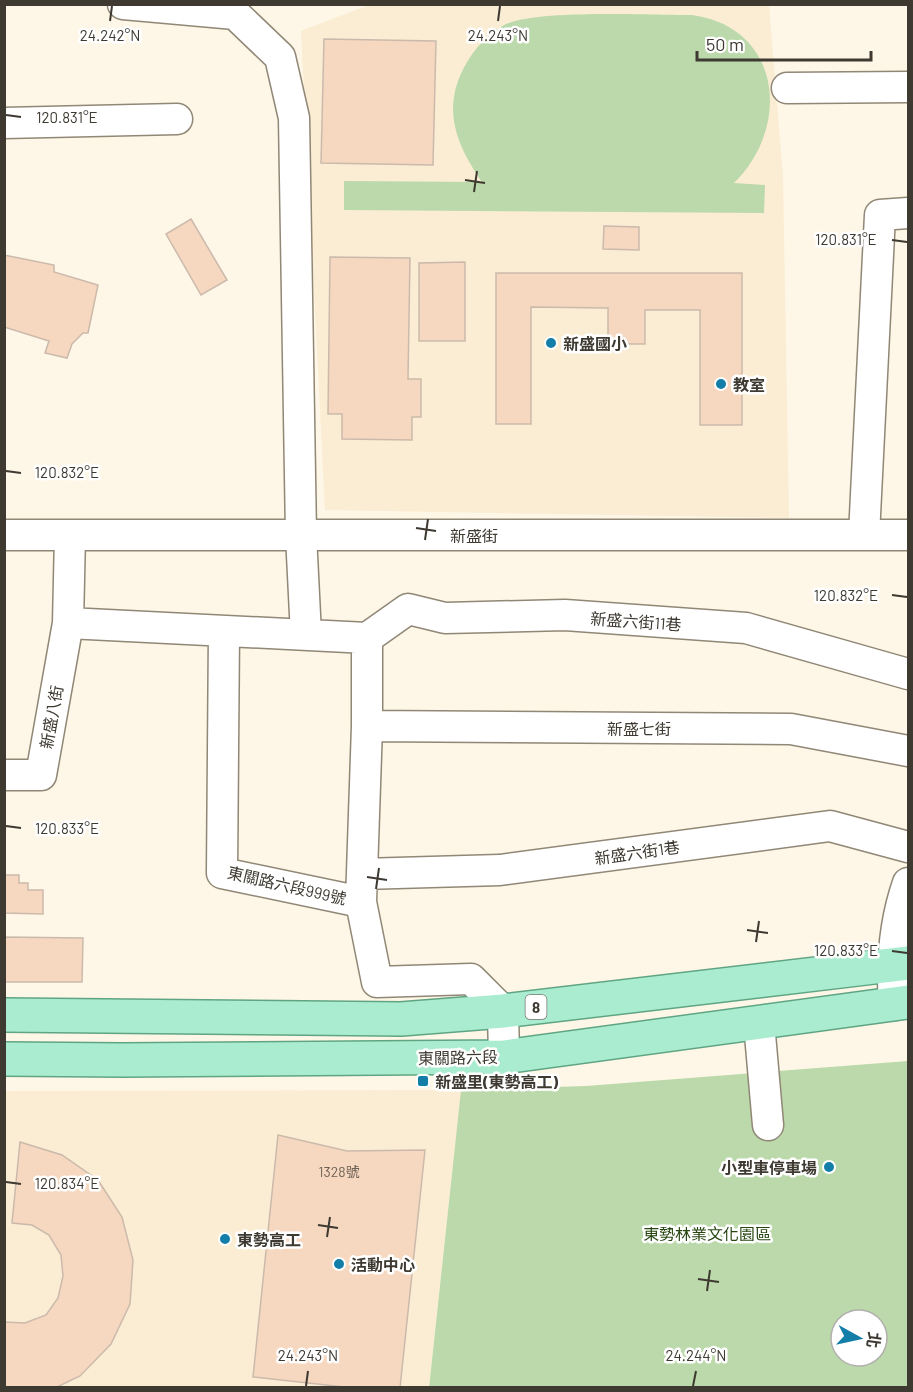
<svg xmlns="http://www.w3.org/2000/svg" width="913" height="1392" viewBox="0 0 913 1392" font-family="Barlow,'Noto Sans TC',sans-serif">
<style>
.built{fill:#faedd3}
.green{fill:#bbd9aa;fill-rule:evenodd}
.building{fill:#f6d7bf;stroke:#cbbaac;stroke-width:1.5}
.lines{fill:none;stroke-linecap:round;stroke-linejoin:round}
.minor-casing{stroke:#908776;stroke-width:33}
.major-casing{stroke:#5fa583;stroke-width:36}
.minor{stroke:#fff;stroke-width:30}
.major{stroke:#aaeccf;stroke-width:33}
.ticks{fill:none;stroke:#3e3a32;stroke-width:2}
.poi-dot{fill:#137fa8;stroke:#fff;stroke-width:2}
.labels{text-anchor:middle;dominant-baseline:central;stroke-width:5;stroke-linejoin:round;paint-order:stroke}
.number-label{font-size:14px;fill:#6c6155}
.shield{fill:#fff;stroke:#787570;stroke-width:1.5}
.shield-label{font-size:15px;font-weight:bold;fill:#3e3a32}
.poi-label{font-size:16px;font-weight:bold;fill:#3e3a32;stroke:#fff;text-anchor:start}
.street-label{font-size:16px;fill:#3e3a32;stroke:#fff}
.park-label{font-size:16px;fill:#274610;stroke:#fff}
.ticks-label{font-size:15px;text-anchor:middle;fill:#3e3a32;stroke:#fff;stroke-width:5;stroke-linejoin:round;paint-order:stroke}
</style>
<rect width="100%" height="100%" fill="#fef6e6"/>
<path class="built" d="M 369,5 L 769,5 L 783,177 L 789,518 L 325,510 L 301,31 Z
M 461,1090 L 429,1387 L 5,1387 L 4,1091 Z"/>
<path class="green" d="M 692,15 C 781,27 792,126 734,183 L 765,185 L 764,213 L 344,210 L 344,181 L 482,182 C 460,150 443,116 460,76 C 469,55 484,36 504,25 C 534,9 652,15 692,15 Z
M 908,1061 L 908,1387 L 429,1388 L 461,1090 L 586,1086 ZM 841,1320 L 877,1320 L 877,1356 L 841,1356 Z"/>
<path class="building" d="M 324,39 L 436,41 L 433,165 L 321,163 Z
M 191,219 L 227,280 L 201,295 L 166,234 Z
M 604,226 L 639,227 L 639,250 L 603,249 Z
M 4,255 L 54,265 L 54,272 L 98,285 L 88,333 L 83,333 L 72,344 L 67,358 L 45,353 L 49,341 L 4,327 Z
M 330,257 L 410,258 L 408,379 L 421,379 L 421,417 L 412,417 L 412,440 L 342,439 L 342,414 L 328,414 Z
M 465,262 L 465,341 L 419,341 L 419,263 Z
M 496,273 L 742,273 L 742,425 L 700,425 L 700,310 L 645,310 L 645,344 L 608,344 L 608,308 L 531,307 L 531,424 L 496,424 Z
M 4,875 L 19,875 L 19,883 L 28,883 L 28,890 L 43,890 L 43,914 L 4,913 Z
M 4,937 L 83,938 L 82,982 L 4,982 Z
M 278,1135 L 347,1151 L 425,1150 L 400,1388 L 353,1388 L 253,1377 Z
M 20,1142 L 62,1155 L 98,1180 L 122,1217 L 133,1260 L 130,1304 L 111,1344 L 80,1376 L 55,1388 L 4,1388 L 4,1322 L 25,1323 L 46,1315 L 58,1298 L 63,1276 L 61,1255 L 49,1235 L 32,1225 L 12,1223 Z"/>
<g class="lines">
<g class="minor-casing">
<path id="minor" d="M 123,4 L 235,14 L 280,57 L 294,118 L 301,535 L 306,635
M 787,88 L 908,87
M 4,123 L 177,119
M 4,535 L 908,535
M 864,535 L 880,215 L 908,213
M 68,623 L 367,638 L 367,726 L 361,902
M 224,631 L 222,873 L 361,902 L 377,982 L 471,979 L 503,1011 L 504,1057
M 367,638 L 408,609 L 445,618 L 565,615 L 746,628 L 908,674
M 367,726 L 791,729 L 908,751
M 4,775 L 41,775 L 68,623 L 70,535
M 362,874 L 500,870 L 830,826 L 908,847
M 894,1005 C 891,962 894,923 908,883
M 759,1023 L 768,1125"/>
</g>
<g class="major-casing">
<path id="major" d="M 4,1015 L 401,1019 L 503,1011 L 908,963
M 4,1059 L 122,1060 L 504,1057 L 908,1002"/>
</g>
<use href="#minor" class="minor"/>
<use href="#major" class="major"/>
</g>
<path class="ticks" d="M 110,21 L 112,6M 498,21 L 500,6M 6,115 L 21,117M 465,180 L 485,183M 474,192 L 477,171M 892,240 L 907,242M 6,471 L 21,473M 416,528 L 436,531M 425,540 L 428,519M 892,595 L 907,597M 6,826 L 21,828M 367,877 L 387,880M 376,889 L 379,868M 747,930 L 768,933M 756,942 L 759,921M 892,951 L 907,953M 6,1182 L 21,1184M 318,1225 L 338,1228M 327,1237 L 330,1217M 698,1279 L 719,1282M 707,1291 L 710,1270M 306,1386 L 308,1371M 693,1386 L 696,1371"/>
<g class="poi-dot">
<circle cx="551" cy="343" r="6"/>
<circle cx="721" cy="384" r="6"/>
<rect x="417" y="1075" width="12" height="12" rx="3"/>
<circle cx="829" cy="1167" r="6"/>
<circle cx="225" cy="1239" r="6"/>
<circle cx="339" cy="1264" r="6"/>
</g>
<g class="labels">
<g class="number-label">
<text x="339" y="1171">1328號</text>
</g>
<rect class="shield" x="525.5" y="995" width="21" height="24" rx="4.5"/>
<g class="shield-label">
<text x="536" y="1007">8</text>
</g>
<g class="poi-label">
<text x="563" y="343">新盛國小</text>
<text x="733" y="384">教室</text>
<text x="435" y="1081">新盛里(東勢高工)</text>
<text x="817" y="1167" text-anchor="end">小型車停車場</text>
<text x="237" y="1239">東勢高工</text>
<text x="351" y="1264">活動中心</text>
</g>
<g class="street-label">
<text x="474" y="535">新盛街</text>
<text transform="translate(636 621) rotate(4)">新盛六街11巷</text>
<text transform="translate(51 717) rotate(-80)">新盛八街</text>
<text x="639" y="728">新盛七街</text>
<text transform="translate(637 852) rotate(-8)">新盛六街1巷</text>
<text transform="translate(287 885) rotate(13)">東關路六段999號</text>
<text transform="translate(458 1057) rotate(-1)">東關路六段</text>
</g>
<g class="park-label">
<text x="707" y="1233">東勢林業文化園區</text>
</g>
</g>
<g class="ticks-label">
<text x="110" y="41">24.242°N</text>
<text x="498" y="41">24.243°N</text>
<text x="67" y="123">120.831°E</text>
<text x="846" y="245">120.831°E</text>
<text x="67" y="478">120.832°E</text>
<text x="846" y="601">120.832°E</text>
<text x="67" y="834">120.833°E</text>
<text x="846" y="956">120.833°E</text>
<text x="67" y="1189">120.834°E</text>
<text x="308" y="1361">24.243°N</text>
<text x="696" y="1361">24.244°N</text>
</g>
<rect width="913" height="1392" fill="none" stroke="#3e3a32" stroke-width="12"/>
<g transform="translate(859 1338) rotate(98)"><circle r="28" fill="#ffffff" stroke="#b2b0ad" stroke-width="1.5"/>
<path d="M0-4.5L10 22L0 15L-10 22Z" fill="#137fa8"/>
<text y="-9" font-size="16" font-weight="bold" text-anchor="middle" fill="#3e3a32">北</text>
</g>
<path d="M697 51v9h174v-9" fill="none" stroke="#3e3a32" stroke-width="3"/>
<text x="706" y="51" font-size="18" fill="#3e3a32" stroke="#ffffff" stroke-width="4.5" paint-order="stroke">50 m</text>
</svg>
